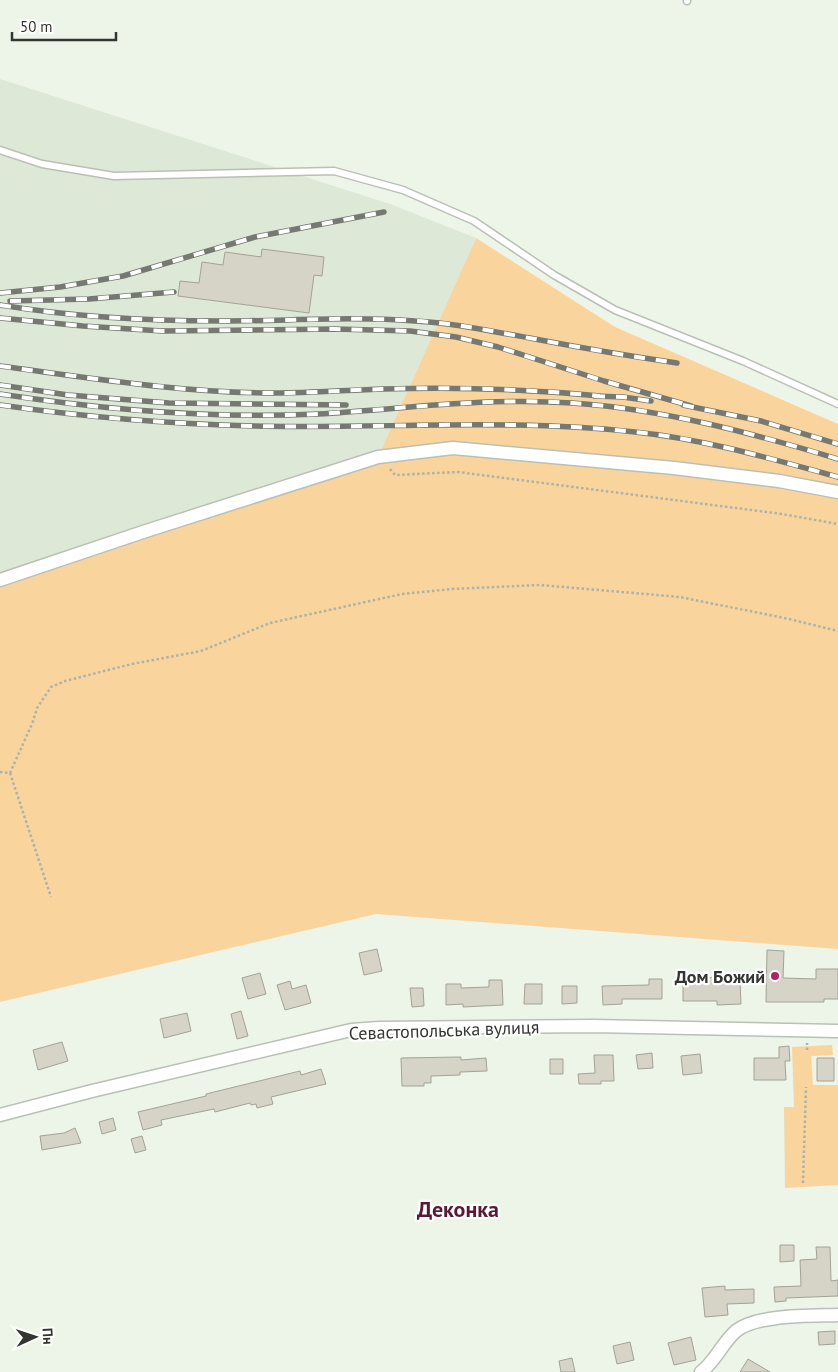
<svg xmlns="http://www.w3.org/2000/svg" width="838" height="1372" viewBox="0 0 838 1372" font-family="'PT Sans',sans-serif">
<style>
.built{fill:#dee8d6}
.green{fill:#f9d59d}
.building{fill:#d5d4c7;stroke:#a3a296}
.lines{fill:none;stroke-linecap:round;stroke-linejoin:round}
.lane-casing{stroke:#bac0b5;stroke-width:9}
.street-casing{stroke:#bac0b5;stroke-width:15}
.path{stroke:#adb2a9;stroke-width:2.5;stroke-dasharray:2.5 2.5;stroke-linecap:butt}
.lane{stroke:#fff;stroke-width:6}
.street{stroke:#fff;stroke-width:12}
.rail-casing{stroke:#757971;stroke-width:5.5}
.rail{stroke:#fff;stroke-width:4;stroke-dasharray:11;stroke-linecap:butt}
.poi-dot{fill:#af2360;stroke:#fff;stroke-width:2}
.labels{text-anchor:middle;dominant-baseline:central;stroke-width:4.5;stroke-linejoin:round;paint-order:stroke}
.poi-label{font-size:18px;font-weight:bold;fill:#323530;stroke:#fff;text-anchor:end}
.street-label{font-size:18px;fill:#323530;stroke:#fff}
.district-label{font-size:22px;font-weight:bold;fill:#5b1933;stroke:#fff}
</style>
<rect width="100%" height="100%" fill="#edf4e8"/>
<path class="built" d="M 0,79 L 390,204 L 476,238 L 378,457 L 0,581 Z"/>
<path class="green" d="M 476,238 L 615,327 L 838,424 L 838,949 L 376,914 L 0,1002 L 0,580 L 378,457 Z
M 832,1045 L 833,1055 L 811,1056 L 813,1085 L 838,1085 L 838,1185 L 785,1188 L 784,1107 L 794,1107 L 792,1047 Z"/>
<path class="building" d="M 262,249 L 324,257 L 322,276 L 314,275 L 309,313 L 178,296 L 180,281 L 199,283 L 202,262 L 223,265 L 225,252 L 261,257 Z
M 377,949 L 382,971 L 364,975 L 359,953 Z
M 767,950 L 784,951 L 783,978 L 816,979 L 816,969 L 838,969 L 838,999 L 824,999 L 824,1002 L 766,1002 Z
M 260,973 L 266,994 L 248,999 L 242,978 Z
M 725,977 L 725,981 L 740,980 L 741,1004 L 717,1005 L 717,1001 L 683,1001 L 683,981 L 705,982 L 705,978 Z
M 649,979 L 662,979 L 662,999 L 622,999 L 622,1004 L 603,1005 L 602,986 L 649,985 Z
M 489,980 L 502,980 L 503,1005 L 463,1007 L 463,1004 L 446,1005 L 446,984 L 461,984 L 461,988 L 489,987 Z
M 290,981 L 292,989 L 306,985 L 311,1003 L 285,1010 L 277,985 Z
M 525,984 L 542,984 L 542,1004 L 524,1004 Z
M 562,986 L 577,986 L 577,1003 L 562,1004 Z
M 410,988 L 423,988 L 424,1006 L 412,1007 Z
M 241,1011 L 248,1036 L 237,1039 L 231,1014 Z
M 187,1013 L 191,1031 L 164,1038 L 160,1019 Z
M 62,1042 L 68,1061 L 38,1070 L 33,1050 Z
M 789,1046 L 790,1061 L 785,1061 L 786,1080 L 754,1080 L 754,1058 L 779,1058 L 779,1047 Z
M 652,1053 L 653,1068 L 638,1069 L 636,1055 Z
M 700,1054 L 702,1073 L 683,1075 L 681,1056 Z
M 594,1055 L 613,1055 L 614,1081 L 601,1081 L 601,1084 L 579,1084 L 578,1074 L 595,1073 Z
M 461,1057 L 461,1060 L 486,1058 L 487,1071 L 460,1072 L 460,1075 L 431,1076 L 431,1083 L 424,1083 L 424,1086 L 402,1086 L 401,1058 Z
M 817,1058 L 834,1058 L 834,1081 L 817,1081 Z
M 550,1059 L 563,1059 L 563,1074 L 550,1074 Z
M 321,1069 L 326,1084 L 271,1097 L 273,1104 L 257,1108 L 256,1104 L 251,1105 L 250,1103 L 215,1112 L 214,1109 L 161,1120 L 162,1125 L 143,1130 L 138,1112 L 206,1096 L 206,1094 L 300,1071 L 301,1075 Z
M 113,1118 L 116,1130 L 102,1134 L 99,1122 Z
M 75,1128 L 81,1143 L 42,1150 L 40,1136 L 64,1133 Z
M 142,1136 L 146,1150 L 135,1153 L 131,1139 Z
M 780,1245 L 794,1245 L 794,1261 L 780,1262 Z
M 816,1247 L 830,1247 L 831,1281 L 838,1280 L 838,1296 L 786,1298 L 786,1301 L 775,1302 L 774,1287 L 801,1286 L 800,1260 L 817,1259 Z
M 725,1286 L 725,1290 L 754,1289 L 754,1303 L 727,1304 L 728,1315 L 705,1317 L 702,1288 Z
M 835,1331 L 835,1344 L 819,1345 L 818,1332 Z
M 691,1337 L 696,1360 L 674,1365 L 668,1343 Z
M 630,1342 L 634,1360 L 617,1364 L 613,1346 Z
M 572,1358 L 575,1372 L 561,1372 L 559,1361 Z
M 748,1359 L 770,1372 L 740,1372 Z"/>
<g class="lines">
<g class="lane-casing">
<path id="lane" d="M 687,1 L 687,0
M 0,150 L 42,164 L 114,176 L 334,171 L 403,190 L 474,221 L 554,275 L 615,310 L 743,361 L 838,404"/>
</g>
<g class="street-casing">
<path id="street" d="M 0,580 L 146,531 L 378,457 L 453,448 L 674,468 L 779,481 L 838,492
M 0,1115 L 92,1091 L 351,1030 L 379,1028 L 593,1026 L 838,1031
M 701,1372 C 715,1362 722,1343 736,1331 C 758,1314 811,1316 838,1315"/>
</g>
<path class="path" d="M 390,469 L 395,475 L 458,472 L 782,514 L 838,524
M 0,772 L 10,773 L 32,724 L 37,708 L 51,687 L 65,681 L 132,664 L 201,651 L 270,623 L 402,594 L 451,589 L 540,585 L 680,597 L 789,619 L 838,631
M 10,773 L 51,897
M 807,1050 L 807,1043
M 803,1183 L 806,1087"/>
<use href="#lane" class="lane"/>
<use href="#street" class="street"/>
<g class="rail-casing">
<path id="rail" d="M 0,293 L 60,287 L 123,276 L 255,237 L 384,212
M 10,301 L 89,299 L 174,292
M 0,305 C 73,317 148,321 222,321 C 287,321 351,316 415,321 C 456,323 495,332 535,339 C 582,348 629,356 677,363
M 0,318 L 83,326 L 162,331 L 335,329 L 410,331 L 456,337 L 498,347 L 604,381 L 691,406
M 0,366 C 91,378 183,393 275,393 C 311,393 348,390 384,389 C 456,387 528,389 600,396
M 0,385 L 68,395 L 169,403 L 346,405
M 0,394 C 105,410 211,419 318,414 C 403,409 487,397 572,403 C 662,409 752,433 838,459
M 594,396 L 623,397 L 651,401
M 0,405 C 84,417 169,424 254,426 C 380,429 509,418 635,432 C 704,439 772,459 838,477
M 683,405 L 761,421 L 838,444"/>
</g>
<use href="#rail" class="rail"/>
</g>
<circle class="poi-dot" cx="775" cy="976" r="5"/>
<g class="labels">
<g class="poi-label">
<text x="765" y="976">Дом Божий</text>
</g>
<g class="street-label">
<text transform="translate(444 1030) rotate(-2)">Севастопольська вулиця</text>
</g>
<g class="district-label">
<text x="458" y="1209">Деконка</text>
</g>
</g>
<g transform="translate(35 1337) rotate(87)" stroke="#ffffff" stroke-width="4" paint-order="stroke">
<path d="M0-4L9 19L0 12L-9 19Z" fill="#323530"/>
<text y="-8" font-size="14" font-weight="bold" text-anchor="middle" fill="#323530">Пн</text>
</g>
<path d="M12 32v8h104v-8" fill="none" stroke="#323530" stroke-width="2.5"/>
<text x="20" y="32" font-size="15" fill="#323530" stroke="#ffffff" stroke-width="4" paint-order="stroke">50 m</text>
</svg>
